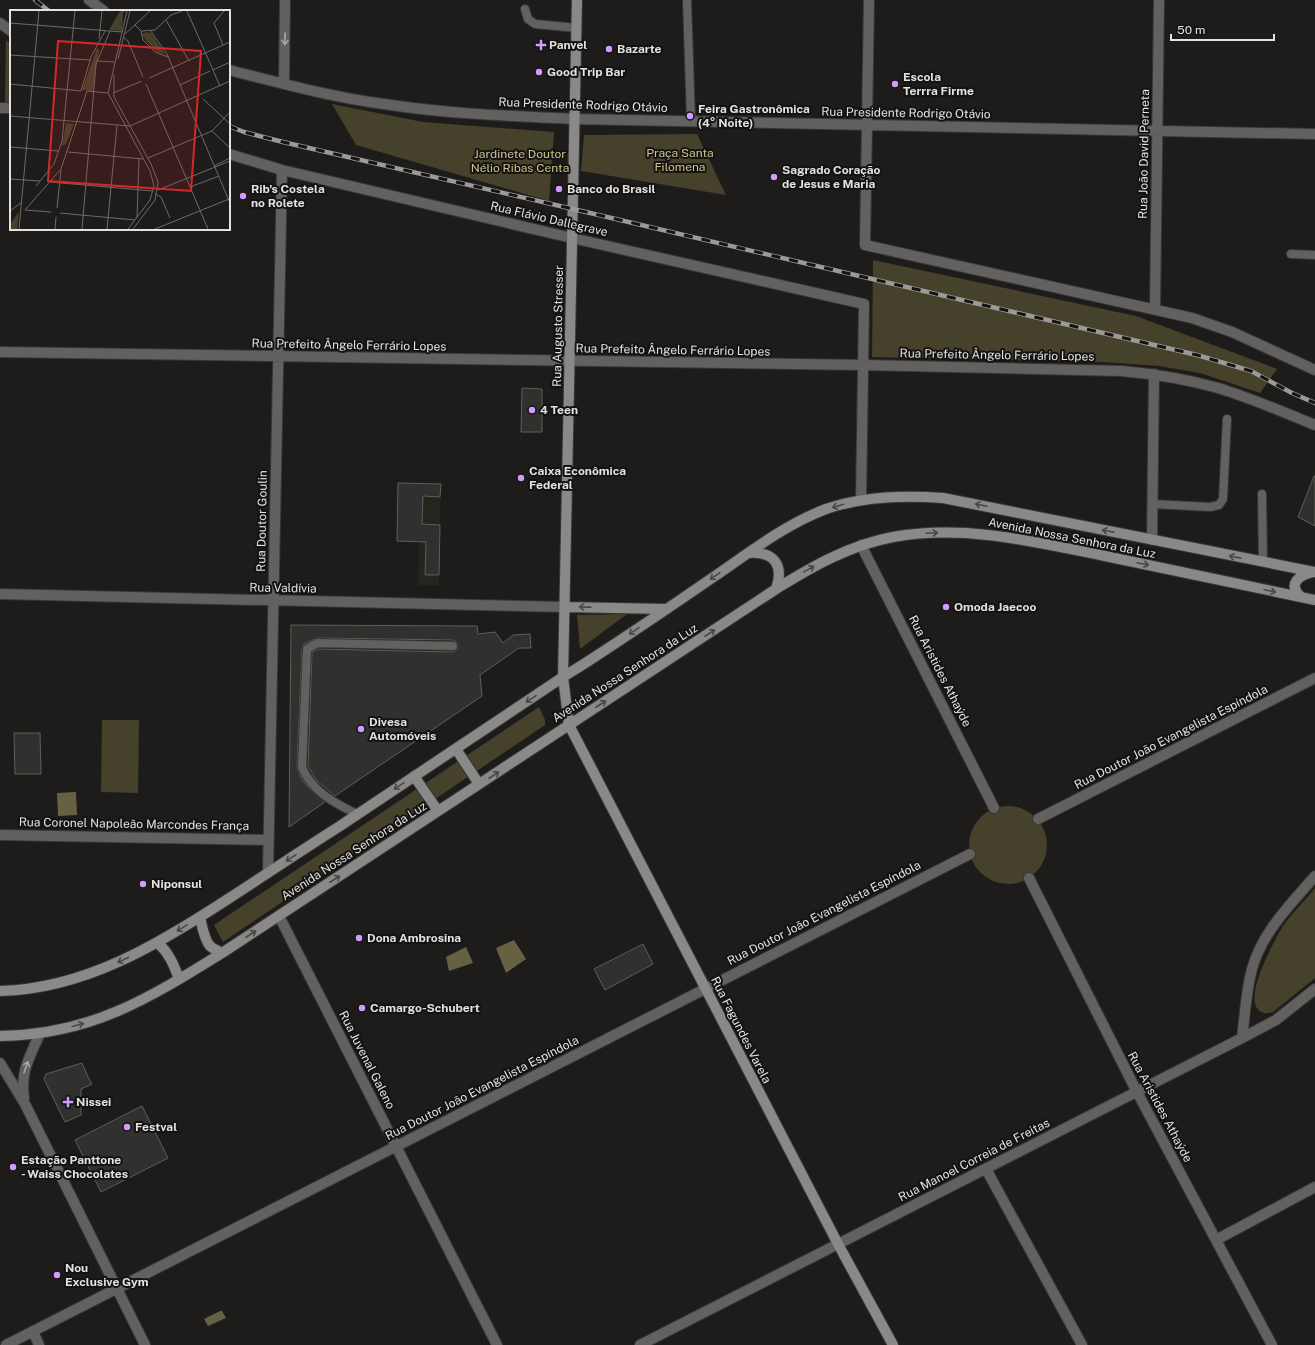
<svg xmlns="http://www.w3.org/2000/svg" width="1315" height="1345" viewBox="0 0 1315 1345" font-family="'Public Sans',sans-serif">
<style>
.built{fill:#26251d}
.green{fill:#45412b}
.water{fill:#676143}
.building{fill:#30302e;stroke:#5e5e5b}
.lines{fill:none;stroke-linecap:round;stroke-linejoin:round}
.service-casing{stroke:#393836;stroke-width:10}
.minor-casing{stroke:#393836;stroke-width:12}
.tertiary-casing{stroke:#393836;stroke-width:12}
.secondary-casing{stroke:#393836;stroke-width:12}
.service{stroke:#626160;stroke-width:8}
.minor{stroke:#626160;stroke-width:10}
.tertiary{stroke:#626160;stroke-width:10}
.secondary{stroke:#898987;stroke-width:10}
.rail-casing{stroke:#9b9a99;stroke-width:4.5}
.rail{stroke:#141311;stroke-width:3;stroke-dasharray:9;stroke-linecap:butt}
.oneway{stroke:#a9a8a7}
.oneway2{stroke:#494846}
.poi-dot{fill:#d29cfd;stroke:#141311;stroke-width:1.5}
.labels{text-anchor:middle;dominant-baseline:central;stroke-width:4;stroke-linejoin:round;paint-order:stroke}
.poi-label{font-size:12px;font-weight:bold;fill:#e3e2e1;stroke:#141311;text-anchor:start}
.street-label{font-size:12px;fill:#e3e2e1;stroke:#141311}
.park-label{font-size:12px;fill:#cec38a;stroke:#141311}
.inset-road{fill:none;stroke:#6c6b6a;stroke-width:1}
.view{fill:#d62828;fill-opacity:0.15;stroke:#d62828;stroke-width:2}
.inset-edge{fill:none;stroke:#e3e2e1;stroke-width:2}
</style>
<rect width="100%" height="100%" fill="#1d1c1a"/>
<path class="built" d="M 398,483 L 441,484 L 439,585 L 418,585 L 419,542 L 397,541 Z"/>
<path class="green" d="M 6,40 L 11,44 L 11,102 L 5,102 Z
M 332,104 L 423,122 L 554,132 L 549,201 L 356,145 Z
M 697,134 L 726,195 L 581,171 L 584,135 Z
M 873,260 L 1136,316 L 1277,369 L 1260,393 L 1200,373 L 1159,366 L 1102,362 L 872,357 Z
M 627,614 L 584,646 L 580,649 L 577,615 Z
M 539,707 L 545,720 L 545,725 L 223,942 L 214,925 Z
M 102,720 L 139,720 L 138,793 L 101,792 Z
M969 845a39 39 0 1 1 78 0a39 39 0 1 1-78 0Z
M 1315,888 L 1315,978 L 1273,1012 C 1267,1014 1261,1014 1257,1008 C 1246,992 1274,941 1283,926 C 1292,913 1305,901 1315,888 Z"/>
<path class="water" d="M 76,792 L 77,815 L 58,816 L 57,793 Z
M 514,940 L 526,959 L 506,973 L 496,948 Z
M 466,947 L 473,963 L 449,971 L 446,957 Z
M 220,1311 L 222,1311 L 226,1318 L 208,1326 L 204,1319 Z"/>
<path class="building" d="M 522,388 L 542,389 L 542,432 L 521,432 Z
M 1314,476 L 1315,476 L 1315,526 L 1298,517 Z
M 398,483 L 441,484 L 440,497 L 423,496 L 422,524 L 440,525 L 439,575 L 425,575 L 426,542 L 397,541 Z
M 291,625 L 477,626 L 478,634 L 495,632 L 503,643 L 513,635 L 530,634 L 531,648 L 519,648 L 480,675 L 482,696 L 335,796 L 316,780 L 308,766 L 312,652 L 318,649 L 453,652 L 457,649 L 458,646 L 456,642 L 453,640 L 317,638 L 304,644 L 302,649 L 297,767 L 301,778 L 307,786 L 325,802 L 289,827 Z
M 14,733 L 40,733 L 41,774 L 15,774 Z
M 643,944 L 653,964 L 605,990 L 594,969 Z
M 82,1063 L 88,1077 L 92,1084 L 81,1089 L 81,1115 L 65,1122 L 44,1079 L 46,1074 Z
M 142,1106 L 168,1158 L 101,1192 L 75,1140 Z"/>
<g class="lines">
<g class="service-casing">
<path id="service" d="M 687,0 L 691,121
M 525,9 L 528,19 L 535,24 L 577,28
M 1291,254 L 1315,255
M 1262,494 L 1263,562
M 1152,504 L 1210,507 L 1219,505 L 1223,499 L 1227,419
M 357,814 C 336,804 311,791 302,767 L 307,649 L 317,643 L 453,646"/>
</g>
<g class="minor-casing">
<path id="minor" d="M 89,0 L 104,11
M 869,0 L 865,245 L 1192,318 L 1232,332 L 1315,370
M 0,23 L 11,31
M 229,70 C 280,83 331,97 384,104 C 447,114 511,116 575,119 L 1315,134
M 284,84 L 285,0
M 0,108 L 11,108
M 229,154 L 282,170 L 572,238 L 864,304 L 861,500
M 1155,309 L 1159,0
M 0,352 L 863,365 L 1122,371 C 1155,374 1186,379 1218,388 C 1251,398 1283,412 1315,425
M 1152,540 L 1154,374
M 861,545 L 994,808
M 0,594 L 565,607
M 1038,819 L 1315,678
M 0,835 L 268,840
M 268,873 L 282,170
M 1029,878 L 1137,1092 L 1272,1345
M 279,916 L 497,1345
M 1242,1038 C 1245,1015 1246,991 1252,969 C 1262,932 1291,904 1315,876
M 986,1169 L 1082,1345
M 1216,1240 L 1315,1187
M 33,1331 L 39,1345
M 6,1345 L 970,854
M 640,1345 L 1242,1038 L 1276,1020 L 1315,989"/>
</g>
<g class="tertiary-casing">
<path id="tertiary" d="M 0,1063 L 25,1104 L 145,1345
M 24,1098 C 20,1071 30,1057 40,1033"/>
</g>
<g class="secondary-casing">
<path id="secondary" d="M 577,0 L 563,677 L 569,725 L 838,1244 L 893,1345
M 749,553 C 775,551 784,566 776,589
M 1301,597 C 1287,584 1299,575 1313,572
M 565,607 L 666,609
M 456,749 L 479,784
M 414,776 L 438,811
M 200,917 C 202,926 204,939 210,946 C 213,949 219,951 222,953
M 158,943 C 169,953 174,965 179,979
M 0,991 C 85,989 159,944 228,899 C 265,875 302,850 340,826 C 414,776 489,727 563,677 L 587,662 C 630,634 673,605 715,576 C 750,552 786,524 826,509 C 863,496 904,495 943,498 L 1315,572
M 0,1036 C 90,1035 148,999 222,953 L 776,589 C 813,566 850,545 893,537 C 965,524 1035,542 1105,556 C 1175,571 1245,586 1315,600"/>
</g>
<use href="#service" class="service"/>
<use href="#minor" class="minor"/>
<use href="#tertiary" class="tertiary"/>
<use href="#secondary" class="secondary"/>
<g class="rail-casing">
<path id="rail" d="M 35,0 L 49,11
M 229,126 L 244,132 L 283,142 L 573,209 L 1197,355 L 1251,371 L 1292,393 L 1315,403"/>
</g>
<use href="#rail" class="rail"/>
</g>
<defs><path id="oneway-shaft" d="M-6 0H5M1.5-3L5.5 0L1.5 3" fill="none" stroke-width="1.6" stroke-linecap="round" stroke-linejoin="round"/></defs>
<g class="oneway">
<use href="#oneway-shaft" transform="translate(285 39) rotate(91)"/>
<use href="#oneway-shaft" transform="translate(26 1067) rotate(-71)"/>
</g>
<g class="oneway2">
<use href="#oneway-shaft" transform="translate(981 505) rotate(-168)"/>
<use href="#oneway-shaft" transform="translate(838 506) rotate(163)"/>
<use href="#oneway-shaft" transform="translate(1108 531) rotate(-168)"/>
<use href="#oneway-shaft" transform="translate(932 533) rotate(-3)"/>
<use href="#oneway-shaft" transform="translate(1235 557) rotate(-169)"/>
<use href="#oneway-shaft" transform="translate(1143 564) rotate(12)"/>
<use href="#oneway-shaft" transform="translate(809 569) rotate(-29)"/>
<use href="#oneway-shaft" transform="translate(715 576) rotate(145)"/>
<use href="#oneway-shaft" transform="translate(1270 591) rotate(12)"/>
<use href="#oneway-shaft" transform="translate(585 607) rotate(-179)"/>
<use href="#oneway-shaft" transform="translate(634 631) rotate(146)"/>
<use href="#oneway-shaft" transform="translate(710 633) rotate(-33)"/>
<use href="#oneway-shaft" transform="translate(531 699) rotate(146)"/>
<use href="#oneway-shaft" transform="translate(601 704) rotate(-33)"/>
<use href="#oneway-shaft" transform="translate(494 775) rotate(-33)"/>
<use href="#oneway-shaft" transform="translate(399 786) rotate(146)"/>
<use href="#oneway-shaft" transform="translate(291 858) rotate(146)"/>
<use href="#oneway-shaft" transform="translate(335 879) rotate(-33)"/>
<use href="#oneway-shaft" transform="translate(182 928) rotate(149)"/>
<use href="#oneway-shaft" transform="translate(251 934) rotate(-33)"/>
<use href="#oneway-shaft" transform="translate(123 960) rotate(155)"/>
<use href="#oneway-shaft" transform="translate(78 1025) rotate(-15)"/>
</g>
<g class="poi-dot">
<path d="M539 39h4v4h4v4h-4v4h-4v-4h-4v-4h4z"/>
<circle cx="609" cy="49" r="4"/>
<circle cx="539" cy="72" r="4"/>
<circle cx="895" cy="84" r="4"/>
<circle cx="690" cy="116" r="4"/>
<circle cx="774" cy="177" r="4"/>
<circle cx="559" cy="189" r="4"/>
<circle cx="243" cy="196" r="4"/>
<circle cx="532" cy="410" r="4"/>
<circle cx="521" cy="478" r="4"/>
<circle cx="946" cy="607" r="4"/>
<circle cx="361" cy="729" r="4"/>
<circle cx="143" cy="884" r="4"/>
<circle cx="359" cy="938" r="4"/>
<circle cx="362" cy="1008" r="4"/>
<path d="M66 1096h4v4h4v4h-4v4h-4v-4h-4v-4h4z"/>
<circle cx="127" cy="1127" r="4"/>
<circle cx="13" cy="1167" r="4"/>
<circle cx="57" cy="1275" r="4"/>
</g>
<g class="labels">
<g class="poi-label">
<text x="549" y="45">Panvel</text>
<text x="617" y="49">Bazarte</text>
<text x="547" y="72">Good Trip Bar</text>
<text x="903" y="77">Escola<tspan x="903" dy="14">Terrra Firme</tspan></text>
<text x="698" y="109">Feira Gastronômica<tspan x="698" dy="14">(4° Noite)</tspan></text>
<text x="782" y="170">Sagrado Coração<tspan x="782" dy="14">de Jesus e Maria</tspan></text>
<text x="251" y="189">Rib's Costela<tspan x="251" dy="14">no Rolete</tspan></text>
<text x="567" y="189">Banco do Brasil</text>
<text x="540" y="410">4 Teen</text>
<text x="529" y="471">Caixa Econômica<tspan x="529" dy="14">Federal</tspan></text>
<text x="954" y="607">Omoda Jaecoo</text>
<text x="369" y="722">Divesa<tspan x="369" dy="14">Automóveis</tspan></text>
<text x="151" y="884">Niponsul</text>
<text x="367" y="938">Dona Ambrosina</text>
<text x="370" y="1008">Camargo-Schubert</text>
<text x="76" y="1102">Nissei</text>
<text x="135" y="1127">Festval</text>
<text x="21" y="1160">Estação Panttone<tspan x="21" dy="14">- Waiss Chocolates</tspan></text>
<text x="65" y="1268">Nou<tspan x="65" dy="14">Exclusive Gym</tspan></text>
</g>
<g class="street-label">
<text transform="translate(583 105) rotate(2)">Rua Presidente Rodrigo Otávio</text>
<text transform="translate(906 113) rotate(1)">Rua Presidente Rodrigo Otávio</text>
<text transform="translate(1144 154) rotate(-89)">Rua João David Perneta</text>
<text transform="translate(549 219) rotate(13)">Rua Flávio Dallegrave</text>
<text transform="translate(558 326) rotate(-89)">Rua Augusto Stresser</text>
<text transform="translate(349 345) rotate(1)">Rua Prefeito Ângelo Ferrário Lopes</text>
<text transform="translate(673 350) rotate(1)">Rua Prefeito Ângelo Ferrário Lopes</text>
<text transform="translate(997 355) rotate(1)">Rua Prefeito Ângelo Ferrário Lopes</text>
<text transform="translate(262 521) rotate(-89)">Rua Doutor Goulin</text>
<text transform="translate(1072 538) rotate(11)">Avenida Nossa Senhora da Luz</text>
<text transform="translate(283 588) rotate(1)">Rua Valdívia</text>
<text transform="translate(940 671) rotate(63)">Rua Aristides Athaýde</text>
<text transform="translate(625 673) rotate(-33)">Avenida Nossa Senhora da Luz</text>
<text transform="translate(1171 737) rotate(-27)">Rua Doutor João Evangelista Espíndola</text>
<text transform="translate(134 824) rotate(1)">Rua Coronel Napoleão Marcondes França</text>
<text transform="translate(354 851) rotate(-33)">Avenida Nossa Senhora da Luz</text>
<text transform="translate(824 913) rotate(-27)">Rua Doutor João Evangelista Espíndola</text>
<text transform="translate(741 1030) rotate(63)">Rua Fagundes Varela</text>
<text transform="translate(367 1060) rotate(63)">Rua Juvenal Galeno</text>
<text transform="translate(482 1088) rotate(-27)">Rua Doutor João Evangelista Espíndola</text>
<text transform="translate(1160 1107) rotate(62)">Rua Aristides Athaýde</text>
<text transform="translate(974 1160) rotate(-27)">Rua Manoel Correia de Freitas</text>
</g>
<g class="park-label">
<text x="680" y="153">Praça Santa<tspan x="680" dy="14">Filomena</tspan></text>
<text x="520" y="154">Jardinete Doutor<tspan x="520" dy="14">Nélio Ribas Centa</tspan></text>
</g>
</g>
<g transform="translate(10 10)">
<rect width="220" height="220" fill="#1d1c1a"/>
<path d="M 110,1 L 116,1 L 113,3 L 112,21 L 99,20 ZM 136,22 L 141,23 L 155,44 L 146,41 L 136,31 L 132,24 ZM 87,38 L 89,40 L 83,81 L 72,80 ZM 56,113 L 64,114 L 56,134 L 52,136 ZM 9,202 L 7,219 L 0,219 L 0,214 Z" fill="#45412b"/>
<path class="inset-road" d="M 117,1 L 98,83 L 140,161 L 144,176 L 140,190 L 118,219M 177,1 L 210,76M 156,10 L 179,51M 0,13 L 112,22M 125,15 L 131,21 L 133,30 L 145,42 L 158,47M 140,20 L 157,44 L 220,193M 131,21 L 145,20 L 161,5 L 172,1M 115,24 L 140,1M 114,28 L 118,31 L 133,67M 89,29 L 92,1M 213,35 L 204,13 L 214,1M 0,45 L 80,50M 108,49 L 120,1M 87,51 L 104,52M 203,60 L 220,52M 104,65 L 104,87 L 141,154 L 148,172 L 145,190 L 123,219M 139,68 L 220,32M 0,74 L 71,81 L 81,47 L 95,21M 136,74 L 198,219M 170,75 L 200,61M 103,83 L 132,71M 193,89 L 220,114M 0,106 L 120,116 L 220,71M 202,121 L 220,138M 0,137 L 49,141M 58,142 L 133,149M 138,148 L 202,121 L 220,102M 204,156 L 220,148M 0,169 L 30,171M 40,172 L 143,181M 26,176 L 44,154 L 52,131 L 65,1M 180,177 L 209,166M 148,180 L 220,151M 145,184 L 151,187 L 160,208M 47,198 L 51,160M 15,200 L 51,159 L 77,81 L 98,83M 15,200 L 41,202M 0,201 L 12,192M 50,203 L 125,210M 127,208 L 129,148M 9,219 L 29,1M 45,219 L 46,207M 72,219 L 86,54 L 100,21M 97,219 L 107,115M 145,219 L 219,189"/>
<path class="view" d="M 48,31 L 191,41 L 181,181 L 38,171 Z"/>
<rect width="220" height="220" class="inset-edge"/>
</g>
<path d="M1171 34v6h103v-6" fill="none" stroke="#e3e2e1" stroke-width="2"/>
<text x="1177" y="34" font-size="12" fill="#e3e2e1" stroke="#141311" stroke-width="3" paint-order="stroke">50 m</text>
</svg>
